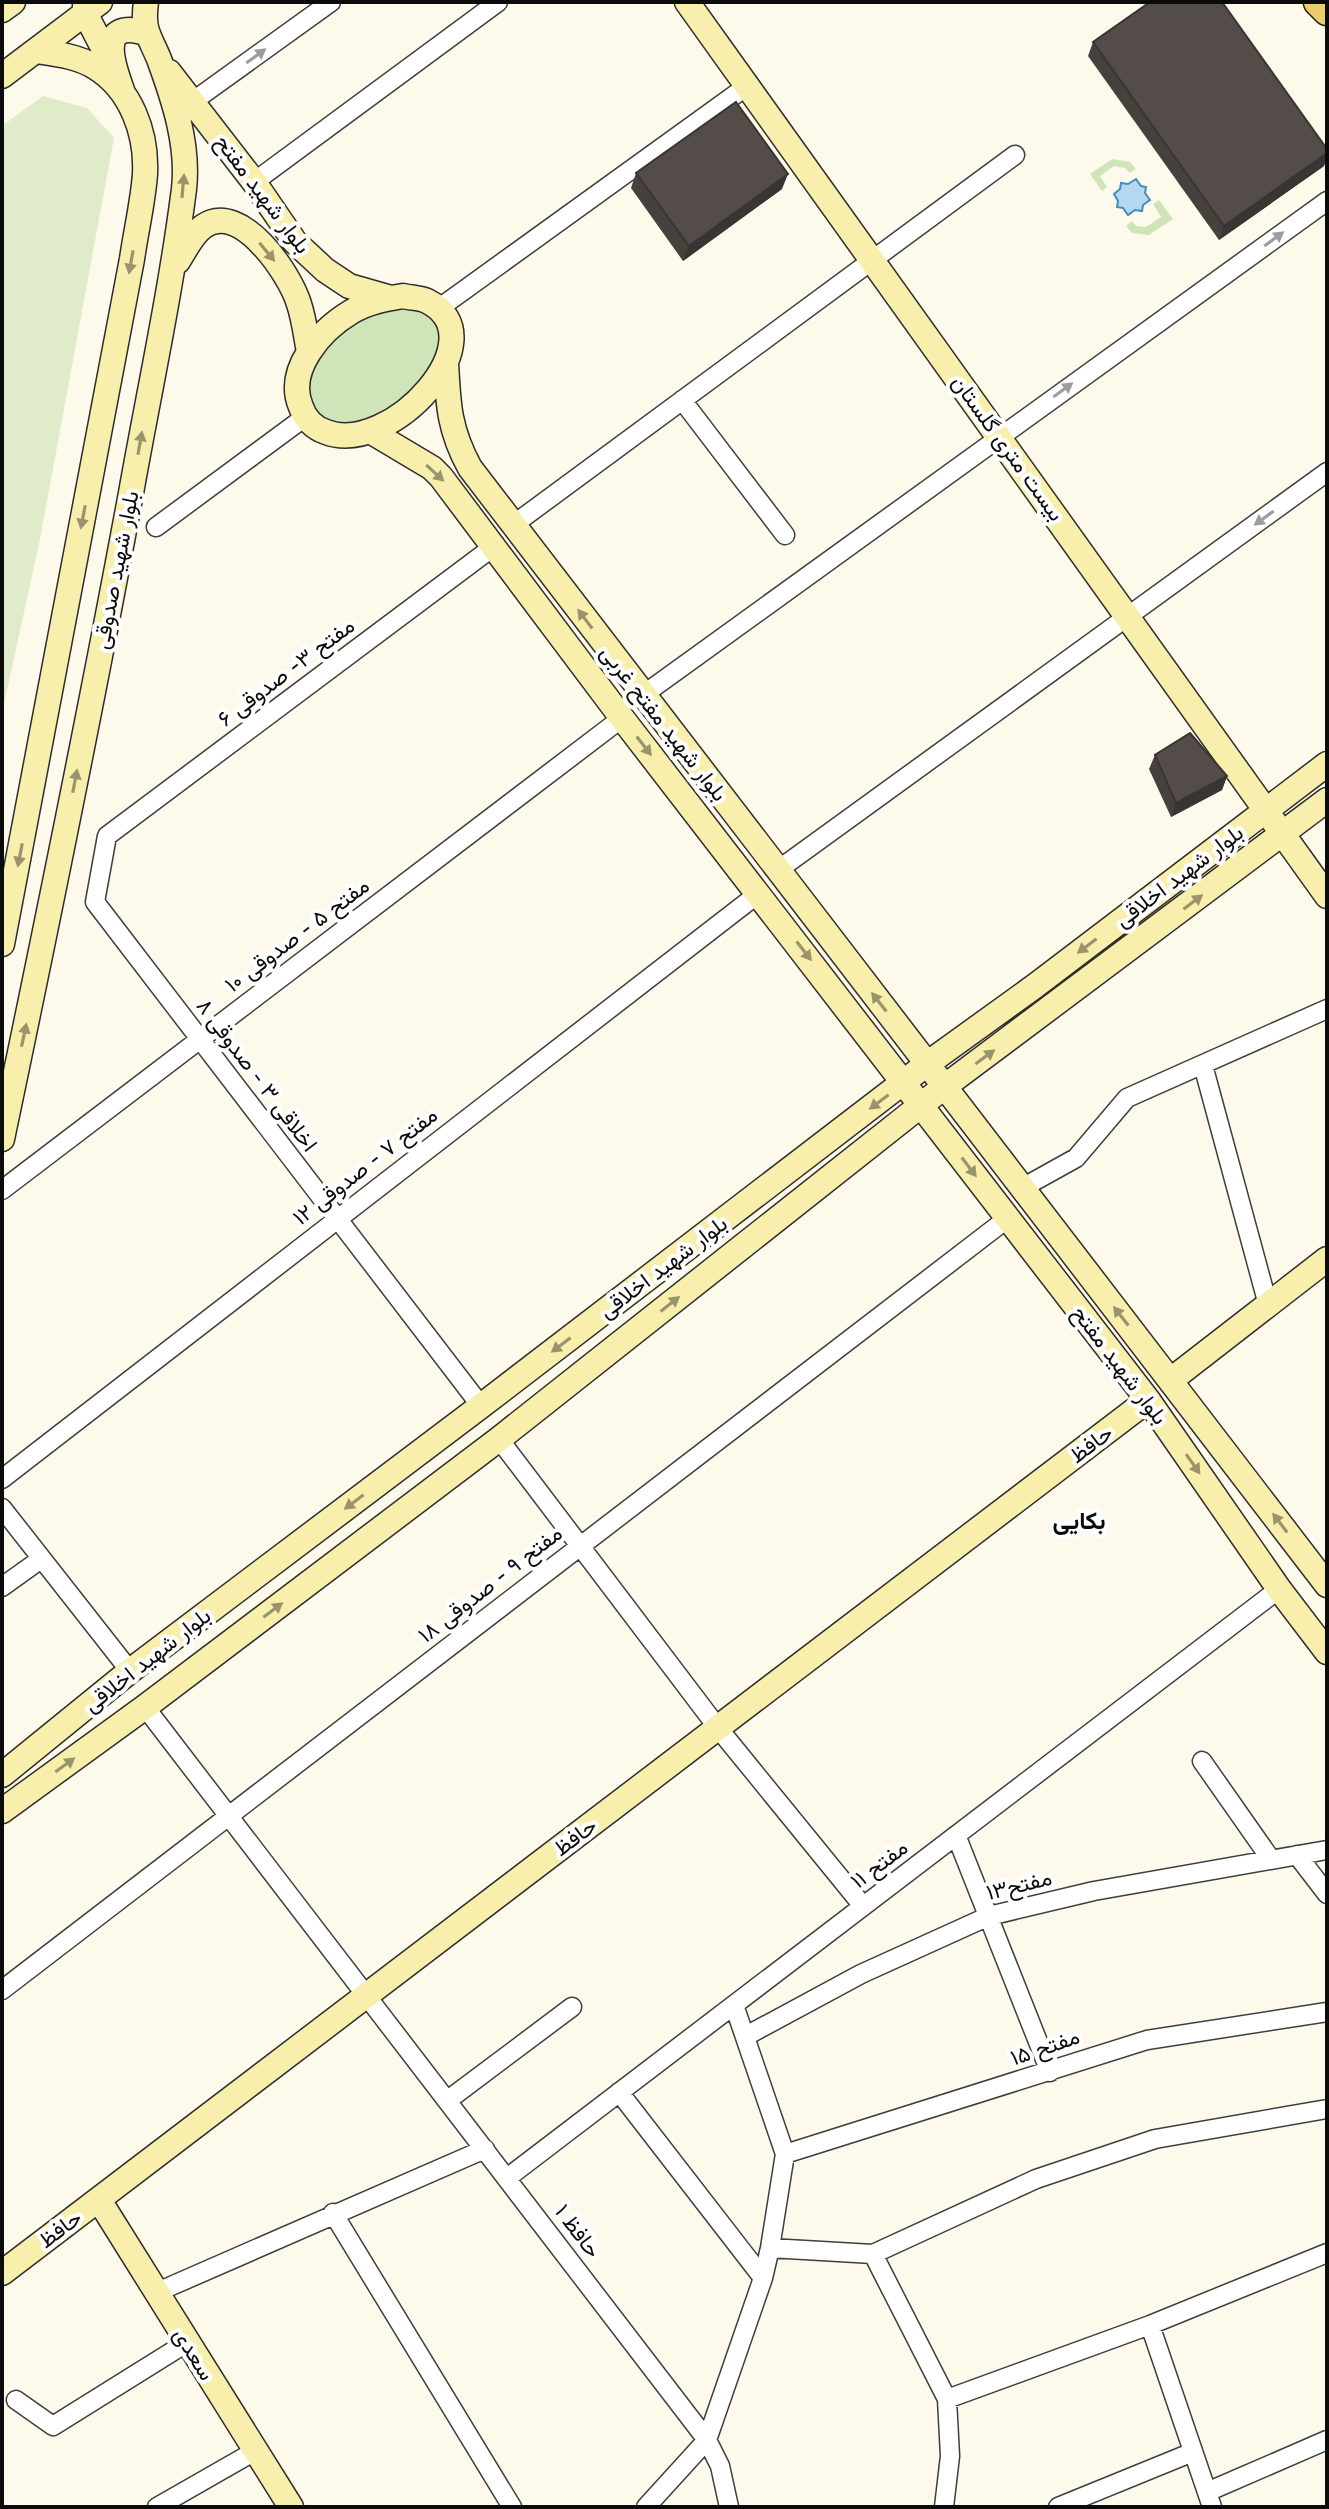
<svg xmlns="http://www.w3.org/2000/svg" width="1329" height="2509" viewBox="0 0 1329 2509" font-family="'Libre Baskerville',Vazirmatn,serif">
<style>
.green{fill:#cfe4b8}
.pitch{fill:#e0ecc9}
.water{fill:#b4d9f0;stroke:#428ec0;stroke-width:2}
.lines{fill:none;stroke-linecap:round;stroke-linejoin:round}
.street-casing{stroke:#3e3e3e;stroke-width:21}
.secondary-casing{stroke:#2d2d2d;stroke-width:27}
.primary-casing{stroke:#1c1c1c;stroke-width:31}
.street{stroke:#fff;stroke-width:18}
.secondary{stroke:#f8efac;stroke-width:24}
.primary{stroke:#eccd6c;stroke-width:28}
.wall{fill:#47413e}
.shaded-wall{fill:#3a3532}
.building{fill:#534c48;stroke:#3a3532;stroke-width:2}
.oneway{fill:#9d9d9d}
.oneway2{fill:#99946c}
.labels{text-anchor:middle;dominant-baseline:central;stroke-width:8;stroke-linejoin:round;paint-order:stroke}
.street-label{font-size:22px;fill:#0b0b0b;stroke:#fff}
.neighbourhood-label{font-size:24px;font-weight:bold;fill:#0b0b0b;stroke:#fff}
</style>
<rect width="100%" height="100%" fill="#fdfaeb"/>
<path class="green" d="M 1112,159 L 1130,162 L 1136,169 L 1130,173 L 1125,168 L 1114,166 L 1100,176 L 1107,187 L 1102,191 L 1090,174 Z
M 1159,200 L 1173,219 L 1149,235 L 1132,233 L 1126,226 L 1132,221 L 1136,226 L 1146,227 L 1161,217 L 1153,204 Z
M 388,305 L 424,308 L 441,323 L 441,353 L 415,393 L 366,424 L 322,423 L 304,390 L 307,371 L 337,333 Z"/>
<path class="pitch" d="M 43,96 L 87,108 L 114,138 L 40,539 L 2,713 L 2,126 Z"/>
<path class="water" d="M 1136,179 L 1141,186 L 1146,187 L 1145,193 L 1150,200 L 1143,205 L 1142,211 L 1135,210 L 1128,215 L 1123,208 L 1117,207 L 1118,201 L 1114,194 L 1120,189 L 1121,183 L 1128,184 Z"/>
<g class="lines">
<g class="street-casing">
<path id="street" d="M 192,102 L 331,2
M 254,182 L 498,2
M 438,309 L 747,86
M 682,400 L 785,535
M 513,525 L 1015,155
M 156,527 L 305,417
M 643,695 L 1327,201
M 778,870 L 1327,472
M 1203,1065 L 1268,1305
M 1022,1188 L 1076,1158 L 1127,1098 L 1327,1009
M 2,1190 L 622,718
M 481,1406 L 95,902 L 107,836 L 493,547
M 499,1439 L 718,1728 L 863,1906
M 2,1479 L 759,893
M 2,1508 L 130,1671
M 2,1587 L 41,1559
M 145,1707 L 707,2440 L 720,2466 L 729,2507
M 1202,1761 L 1270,1858
M 956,1835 L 1050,2072
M 1297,1855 L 1327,1894
M 2,1990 L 1008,1218
M 746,2036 L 861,1974 L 989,1916 L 1094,1891 L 1327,1850
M 619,2092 L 763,2278
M 448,2100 L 572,2007
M 785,2154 L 1147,2040 L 1327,2012
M 507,2178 L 1279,1589
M 333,2213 L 512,2507
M 770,2248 L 873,2254 L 947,2399 L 950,2456 L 944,2507
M 873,2254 L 1036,2179 L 1155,2139 L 1327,2109
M 155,2293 L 485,2149
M 1150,2325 L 1212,2507
M 947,2399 L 1150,2325 L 1327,2253
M 16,2400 L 53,2426 L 186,2343
M 1207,2492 L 1327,2440
M 157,2507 L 255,2451
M 646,2507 L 707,2440 L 763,2278 L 770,2248 L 785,2154 L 734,2005
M 1058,2507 L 1193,2452"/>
</g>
<g class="secondary-casing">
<path id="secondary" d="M 85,2 L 85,13 L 112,65
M 687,2 L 1327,896
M 2,10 L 13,2
M 169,72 L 254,182 L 295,242 L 325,270 L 349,286 L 391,298
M 2,76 L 100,2
M 122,90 C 112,63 97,18 146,33
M 178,261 C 186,249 192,234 204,226 C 241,201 290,274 299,304 C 304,319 306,336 309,352
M 403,296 C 411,298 421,298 427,301 C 501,337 390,457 326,432 C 314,428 305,419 301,407 C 285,370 321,330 351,312 C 367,302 385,299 403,296 Z
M 446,362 C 448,404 449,430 470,468 L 1327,1585
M 370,431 L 432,468 L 441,477 L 622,718 L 1148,1400 L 1279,1589 L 1327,1652
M 2,944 L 132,259 C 136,231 143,202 145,174 C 147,133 131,89 95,67 C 77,56 56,54 36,51
M 2,1139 C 47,924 91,709 131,493 C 149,392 171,291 184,189 C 189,145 174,100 159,59 C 149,35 142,30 146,2
M 1171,1380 L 1327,1259
M 2,1775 L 130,1671 L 481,1406 L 927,1064 L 1035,986 L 1327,764
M 2,1811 L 145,1707 L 499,1439 L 944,1087 L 1327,800
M 99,2200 L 291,2507
M 2,2273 L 1148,1400"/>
</g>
<g class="primary-casing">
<path id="primary" d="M 1318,2 L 1327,11"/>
</g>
<use href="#street" class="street"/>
<use href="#secondary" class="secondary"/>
<use href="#primary" class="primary"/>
</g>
<path class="wall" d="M 1093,42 L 1327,149 L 1327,157 L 1324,166 L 1219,240 L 1088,56 Z
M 636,173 L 782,189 L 683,261 L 631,188 Z
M 1155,755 L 1227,776 L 1222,790 L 1171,817 L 1149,769 Z"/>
<path class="shaded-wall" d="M 1327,153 L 1324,166 L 1219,240 L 1224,226 Z
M 788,174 L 782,189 L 683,261 L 689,246 Z
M 1227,776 L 1222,790 L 1171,817 L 1176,803 Z"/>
<path class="building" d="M 1150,2 L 1222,2 L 1327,149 L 1327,153 L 1224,226 L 1093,42 Z
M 736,102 L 788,174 L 689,246 L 636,173 Z
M 1190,733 L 1227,776 L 1176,803 L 1155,755 Z"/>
<defs><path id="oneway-solid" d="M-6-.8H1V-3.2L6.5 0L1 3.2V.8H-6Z" transform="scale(2)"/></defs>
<g class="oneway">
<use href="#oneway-solid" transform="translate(256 56) rotate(-36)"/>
<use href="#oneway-solid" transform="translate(1274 239) rotate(-36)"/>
<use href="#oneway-solid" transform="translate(1063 390) rotate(-36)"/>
<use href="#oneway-solid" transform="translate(1264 518) rotate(144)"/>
</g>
<g class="oneway2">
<use href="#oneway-solid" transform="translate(183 186) rotate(-85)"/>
<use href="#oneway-solid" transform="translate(267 252) rotate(51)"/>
<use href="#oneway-solid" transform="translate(131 262) rotate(100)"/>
<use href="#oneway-solid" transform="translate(140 443) rotate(-80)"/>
<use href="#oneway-solid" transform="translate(435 473) rotate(43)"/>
<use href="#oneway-solid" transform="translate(83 517) rotate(101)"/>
<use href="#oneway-solid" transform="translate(585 619) rotate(-127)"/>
<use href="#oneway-solid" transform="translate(644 746) rotate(52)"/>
<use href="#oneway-solid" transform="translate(75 781) rotate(-79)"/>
<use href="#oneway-solid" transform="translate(20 855) rotate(101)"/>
<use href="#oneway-solid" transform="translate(1193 902) rotate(-37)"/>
<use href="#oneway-solid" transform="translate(1087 946) rotate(143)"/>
<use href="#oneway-solid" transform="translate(804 951) rotate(52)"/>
<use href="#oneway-solid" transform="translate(879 1002) rotate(-128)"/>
<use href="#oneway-solid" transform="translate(24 1035) rotate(-78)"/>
<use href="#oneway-solid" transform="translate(985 1057) rotate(-36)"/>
<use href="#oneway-solid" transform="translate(879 1102) rotate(143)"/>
<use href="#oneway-solid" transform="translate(969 1167) rotate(53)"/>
<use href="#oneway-solid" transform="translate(670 1304) rotate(-38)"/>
<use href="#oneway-solid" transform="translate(1121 1316) rotate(-128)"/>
<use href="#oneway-solid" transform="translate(561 1345) rotate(143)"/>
<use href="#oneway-solid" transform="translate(1193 1464) rotate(55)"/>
<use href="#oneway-solid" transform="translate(354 1502) rotate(143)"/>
<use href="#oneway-solid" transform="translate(1280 1523) rotate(-127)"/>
<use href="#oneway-solid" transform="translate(273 1610) rotate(-37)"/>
<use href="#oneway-solid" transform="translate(65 1765) rotate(-36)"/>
</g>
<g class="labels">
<g class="street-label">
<text transform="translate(263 194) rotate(53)">بلوار شهید مفتح</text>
<text transform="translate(1008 448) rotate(54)">بیست متری گلستان</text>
<text transform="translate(116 570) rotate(-79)">بلوار شهید صدوقی</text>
<text transform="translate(286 672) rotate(-37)">مفتح ۳- صدوقی ۶</text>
<text transform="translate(664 723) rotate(52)">بلوار شهید مفتح غربی</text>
<text transform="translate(1179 876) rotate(-37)">بلوار شهید اخلاقی</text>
<text transform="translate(297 935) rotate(-37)">مفتح ۵ - صدوقی ۱۰</text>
<text transform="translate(257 1075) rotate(53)">اخلاقی ۳ - صدوقی ۸</text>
<text transform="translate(365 1166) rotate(-38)">مفتح ۷ - صدوقی ۱۲</text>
<text transform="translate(663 1267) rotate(-37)">بلوار شهید اخلاقی</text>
<text transform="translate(1120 1365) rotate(53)">بلوار شهید مفتح</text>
<text transform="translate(1091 1444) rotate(-37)">حافظ</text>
<text transform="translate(490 1584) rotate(-38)">مفتح ۹ - صدوقی ۱۸</text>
<text transform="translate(147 1660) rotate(-38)">بلوار شهید اخلاقی</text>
<text transform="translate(575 1837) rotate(-37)">حافظ</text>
<text transform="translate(879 1864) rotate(-37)">مفتح ۱۱</text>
<text transform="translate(1019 1885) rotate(-14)">مفتح۱۳</text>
<text transform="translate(1045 2047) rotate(-19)">مفتح ۱۵</text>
<text transform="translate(60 2229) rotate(-37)">حافظ</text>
<text transform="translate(578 2231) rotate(53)">حافظ ۱</text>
<text transform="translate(194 2354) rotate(58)">سعدی</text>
</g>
<g class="neighbourhood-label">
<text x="1079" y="1520">بکایی</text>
</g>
</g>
<rect width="1329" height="2509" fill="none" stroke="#0b0b0b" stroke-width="8"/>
</svg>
